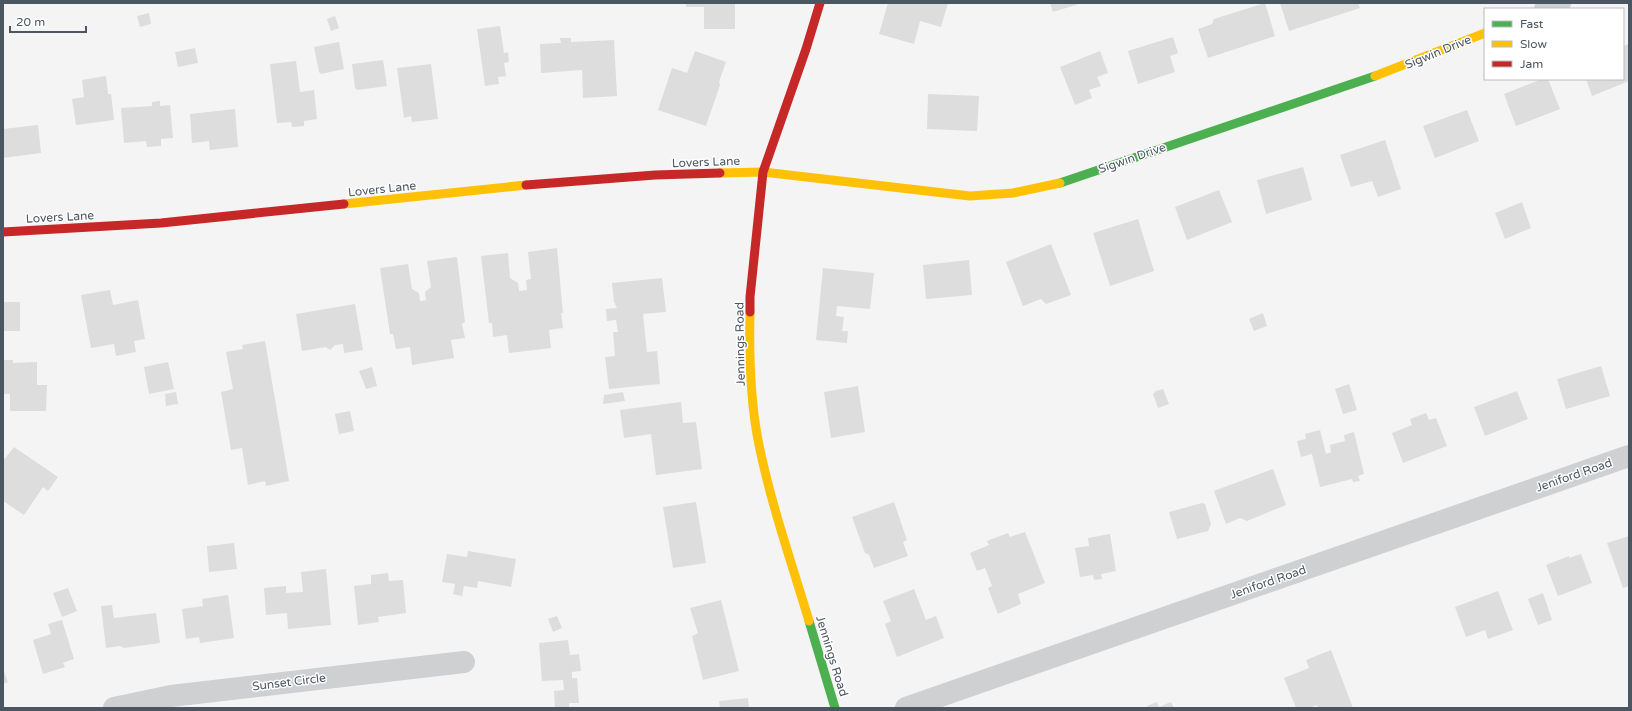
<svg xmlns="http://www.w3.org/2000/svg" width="1632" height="711" viewBox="0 0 1632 711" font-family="'Varela Round',sans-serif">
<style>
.building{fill:#ddddde}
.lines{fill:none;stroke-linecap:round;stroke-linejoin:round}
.street{stroke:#ced0d2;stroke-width:22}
.fast{stroke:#4caf50;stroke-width:9}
.slow{stroke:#ffc107;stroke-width:9}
.jam{stroke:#c62828;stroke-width:9}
.labels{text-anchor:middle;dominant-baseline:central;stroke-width:3;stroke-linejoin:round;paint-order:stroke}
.street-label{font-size:12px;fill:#4a5661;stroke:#fff}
</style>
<rect width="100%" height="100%" fill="#f4f4f4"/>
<path class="building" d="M 686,3 L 735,3 L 735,29 L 704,29 L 704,7 L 686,7 Z
M 888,3 L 948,3 L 941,27 L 920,21 L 914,44 L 879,34 Z
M 1050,3 L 1082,3 L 1053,12 Z
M 1265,3 L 1275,36 L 1208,58 L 1198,29 L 1212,24 L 1214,19 Z
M 1280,3 L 1358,3 L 1360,8 L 1289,31 Z
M 149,13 L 151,24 L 140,27 L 137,16 Z
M 335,16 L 339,28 L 331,31 L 327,19 Z
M 500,26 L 504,53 L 508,52 L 509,62 L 504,63 L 506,76 L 498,77 L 499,84 L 485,86 L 477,29 Z
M 1173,37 L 1178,53 L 1170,56 L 1175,72 L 1138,84 L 1128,51 Z
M 560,38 L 571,38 L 571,42 L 614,40 L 617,96 L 583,98 L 582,70 L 541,73 L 540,44 L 561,43 Z
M 339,42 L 344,69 L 321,74 L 319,72 L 314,47 Z
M 1629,44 L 1629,81 L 1592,96 L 1586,79 L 1623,79 L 1623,46 Z
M 195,48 L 198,63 L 178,67 L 175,52 Z
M 695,51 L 726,62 L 719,82 L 720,85 L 706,126 L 658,110 L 672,68 L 687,73 Z
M 1100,51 L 1108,73 L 1097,77 L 1101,86 L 1089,90 L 1092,98 L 1075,105 L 1060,67 Z
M 383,60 L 387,86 L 358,90 L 355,88 L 352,64 Z
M 296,61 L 300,92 L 314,90 L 317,119 L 304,121 L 304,126 L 292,127 L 291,122 L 277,123 L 270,64 Z
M 431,64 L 438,119 L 412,122 L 411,116 L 404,118 L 397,68 Z
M 106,76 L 108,94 L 111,94 L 114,120 L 76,125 L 72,99 L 84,97 L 82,80 Z
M 1542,79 L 1548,79 L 1560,109 L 1516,126 L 1504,94 Z
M 928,94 L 979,96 L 977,131 L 927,129 Z
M 160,101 L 160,106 L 170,105 L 173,138 L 161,139 L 161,146 L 147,147 L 146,141 L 124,143 L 121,108 L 152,106 L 152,102 Z
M 235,109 L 238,147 L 210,150 L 209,141 L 192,143 L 190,114 Z
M 1467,110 L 1479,141 L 1435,158 L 1423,126 Z
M 38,125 L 41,153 L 3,158 L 3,129 Z
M 1385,140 L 1401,189 L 1378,197 L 1372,181 L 1351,187 L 1340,155 Z
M 1303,167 L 1312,200 L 1266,214 L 1257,180 Z
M 1219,190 L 1232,222 L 1187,240 L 1175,207 Z
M 1522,202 L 1531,228 L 1505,239 L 1495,213 Z
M 1138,219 L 1154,271 L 1110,286 L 1093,233 Z
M 1051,244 L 1071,295 L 1046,304 L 1041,299 L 1023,306 L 1006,262 Z
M 557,248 L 563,313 L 561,313 L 563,328 L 549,330 L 551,348 L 509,353 L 507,335 L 493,337 L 492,323 L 489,323 L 481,256 L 508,253 L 510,278 L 518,283 L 519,291 L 527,290 L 526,280 L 531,279 L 528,252 Z
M 457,257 L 465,322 L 462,324 L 465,338 L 451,340 L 454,358 L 412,365 L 410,347 L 396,349 L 393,334 L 390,334 L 380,268 L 408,264 L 412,289 L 419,293 L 420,301 L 426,300 L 425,292 L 431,287 L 427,261 Z
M 969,260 L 972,295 L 926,299 L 923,265 Z
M 823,268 L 874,273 L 870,309 L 837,306 L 836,316 L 844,317 L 842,331 L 848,331 L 847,343 L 816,340 Z
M 662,278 L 666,312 L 643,314 L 647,352 L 657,351 L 660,384 L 609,389 L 605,357 L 615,356 L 613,332 L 618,332 L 616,320 L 607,321 L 606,309 L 617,308 L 614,302 L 612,283 Z
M 110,290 L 113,305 L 138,300 L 145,339 L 134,341 L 136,352 L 116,356 L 114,344 L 91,348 L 81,295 Z
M 3,302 L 20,302 L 20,331 L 3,331 Z
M 355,304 L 363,350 L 344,353 L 343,344 L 335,345 L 330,350 L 326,347 L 302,351 L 296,314 Z
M 1263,313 L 1267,326 L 1254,331 L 1249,319 Z
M 265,341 L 289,481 L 266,486 L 265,481 L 248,485 L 242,448 L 231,450 L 221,392 L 233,389 L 226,352 L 243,349 L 242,345 Z
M 3,360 L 13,360 L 13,363 L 37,362 L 37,385 L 47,385 L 46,411 L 10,411 L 10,394 L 3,394 Z
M 168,362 L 174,389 L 149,394 L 144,367 Z
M 1601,366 L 1610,396 L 1566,409 L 1557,379 Z
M 372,367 L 377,386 L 366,389 L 359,371 Z
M 1349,384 L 1357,410 L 1343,414 L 1335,389 Z
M 858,386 L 865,432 L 831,438 L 824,392 Z
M 1163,389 L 1169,404 L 1158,408 L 1153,394 L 1156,391 Z
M 1517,391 L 1528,419 L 1485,436 L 1474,407 Z
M 176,392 L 178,404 L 166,406 L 165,394 Z
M 623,392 L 625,401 L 603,404 L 604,395 Z
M 681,402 L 683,423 L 696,422 L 702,469 L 656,475 L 651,434 L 624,438 L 620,410 Z
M 350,411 L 354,431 L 339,434 L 335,414 Z
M 1426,413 L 1429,420 L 1436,418 L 1447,446 L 1403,463 L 1392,433 L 1412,425 L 1410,419 Z
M 1320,430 L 1326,454 L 1331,452 L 1330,445 L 1345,441 L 1344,435 L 1354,432 L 1364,474 L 1358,476 L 1360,481 L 1353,482 L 1352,479 L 1320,487 L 1312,454 L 1301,457 L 1297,441 L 1306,439 L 1305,434 Z
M 14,447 L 58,477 L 48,491 L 43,487 L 24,515 L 3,501 L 3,461 Z
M 1273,469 L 1286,505 L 1247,521 L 1240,518 L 1226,524 L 1214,491 Z
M 696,502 L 706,563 L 673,568 L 663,507 Z
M 894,502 L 907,540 L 903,542 L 908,556 L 874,568 L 869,555 L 865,553 L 852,517 Z
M 1202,503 L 1205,504 L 1211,524 L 1208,531 L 1177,539 L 1169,512 Z
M 1025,532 L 1045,583 L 1018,594 L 1021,604 L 998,614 L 988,588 L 992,586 L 985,568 L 977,571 L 970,553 L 989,545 L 987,541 L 1008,533 L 1010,537 Z
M 1110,534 L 1116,571 L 1101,574 L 1102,579 L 1094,580 L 1093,575 L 1080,577 L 1075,548 L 1089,546 L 1088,538 Z
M 1629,536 L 1629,586 L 1623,588 L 1607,543 Z
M 234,543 L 237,569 L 209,572 L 207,546 Z
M 468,551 L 516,559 L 511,587 L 478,581 L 477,588 L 464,586 L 462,596 L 453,594 L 455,584 L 442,582 L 447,554 L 467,557 Z
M 1581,554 L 1592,583 L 1558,596 L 1546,565 L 1569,556 L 1569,558 Z
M 326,569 L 331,625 L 288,629 L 287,613 L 266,615 L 264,588 L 286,586 L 286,593 L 303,592 L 301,572 Z
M 388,573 L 389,581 L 403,580 L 406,613 L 378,617 L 379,622 L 358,625 L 354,586 L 371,584 L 371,575 Z
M 68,588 L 77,611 L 62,617 L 53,593 Z
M 914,589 L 926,620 L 936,616 L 944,638 L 897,657 L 885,624 L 891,621 L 883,601 Z
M 1498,591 L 1513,630 L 1488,639 L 1485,630 L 1466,637 L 1455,607 Z
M 1543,593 L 1552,620 L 1538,625 L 1528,599 Z
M 228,595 L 234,638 L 200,643 L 199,637 L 186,639 L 182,609 L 203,606 L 202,599 Z
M 721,600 L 739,671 L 703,680 L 692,636 L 698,633 L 690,608 Z
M 112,605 L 114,618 L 156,613 L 160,643 L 124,648 L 120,646 L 106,648 L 101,606 Z
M 557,616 L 562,628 L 553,632 L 548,619 Z
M 62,620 L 74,659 L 63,663 L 65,667 L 43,674 L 33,640 L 51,634 L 48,624 Z
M 568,640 L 570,655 L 579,654 L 581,671 L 572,672 L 572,678 L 577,678 L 579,703 L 569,703 L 569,708 L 555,708 L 554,691 L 564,690 L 563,680 L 542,681 L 539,643 Z
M 1331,650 L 1353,708 L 1318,708 L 1317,705 L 1309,708 L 1296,708 L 1284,678 L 1309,668 L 1306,660 Z
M 3,669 L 8,682 L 3,684 Z
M 748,698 L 749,708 L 720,708 L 719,701 Z
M 1157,702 L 1159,707 L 1171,702 L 1174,708 L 1148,708 L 1147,706 Z"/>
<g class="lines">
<path class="street" d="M 1545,9 L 1560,3
M 114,708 L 171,696 L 464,662
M 906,708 L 1629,456"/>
<path class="fast" d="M 1060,183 L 1375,76
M 809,621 L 835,708"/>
<path class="slow" d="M 1375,76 L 1485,33
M 720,173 L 763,172 L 970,196 L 1013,193 L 1060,183
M 344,204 L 526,185
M 750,312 C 749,355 750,398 758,440 C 770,501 791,561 809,621"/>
<path class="jam" d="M 526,185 L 655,175 L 720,173
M 3,232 L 161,223 L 344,204
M 750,312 L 750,297 L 763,172 L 806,49 L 820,3"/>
</g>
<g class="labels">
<g class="street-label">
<text transform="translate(1438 52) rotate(-22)">Sigwin Drive</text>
<text transform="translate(1132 158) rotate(-19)">Sigwin Drive</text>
<text transform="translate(706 162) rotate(-2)">Lovers Lane</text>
<text transform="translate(382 189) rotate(-6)">Lovers Lane</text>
<text transform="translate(60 217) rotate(-3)">Lovers Lane</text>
<text transform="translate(740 344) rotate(-91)">Jennings Road</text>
<text transform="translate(1574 475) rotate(-19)">Jeniford Road</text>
<text transform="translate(1268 582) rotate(-19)">Jeniford Road</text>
<text transform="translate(832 656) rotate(73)">Jennings Road</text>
<text transform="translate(289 682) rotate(-7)">Sunset Circle</text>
</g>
</g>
<rect width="1632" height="711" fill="none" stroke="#4a5661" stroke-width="8"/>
<rect x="1484" y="8" width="140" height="72" fill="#ffffff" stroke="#b7bbc0"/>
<rect x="1492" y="21" width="20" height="6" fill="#4caf50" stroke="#b7bbc0"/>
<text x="1520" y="28" font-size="12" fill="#4a5661">Fast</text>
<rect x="1492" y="41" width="20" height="6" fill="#ffc107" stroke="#b7bbc0"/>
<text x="1520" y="48" font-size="12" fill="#4a5661">Slow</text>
<rect x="1492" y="61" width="20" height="6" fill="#c62828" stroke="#b7bbc0"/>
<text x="1520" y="68" font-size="12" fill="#4a5661">Jam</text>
<path d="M10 26v6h76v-6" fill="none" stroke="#4a5661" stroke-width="2"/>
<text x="16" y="26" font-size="12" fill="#4a5661" stroke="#ffffff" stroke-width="3" paint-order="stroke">20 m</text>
</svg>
